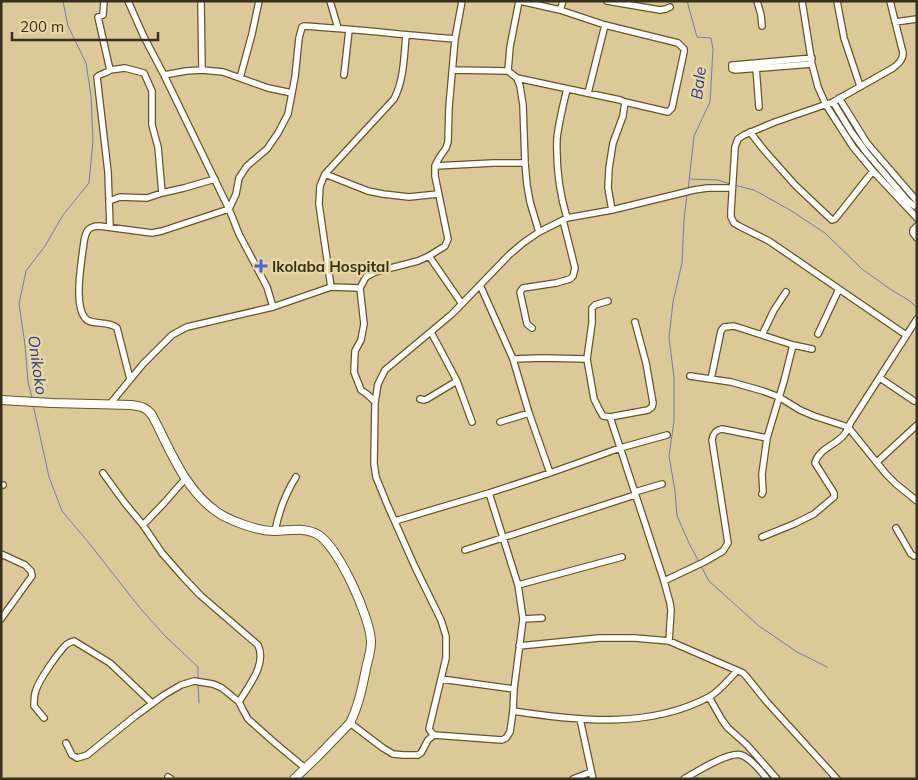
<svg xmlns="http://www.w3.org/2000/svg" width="918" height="780" viewBox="0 0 918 780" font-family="Mulish,sans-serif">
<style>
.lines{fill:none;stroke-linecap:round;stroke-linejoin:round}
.stream{stroke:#717ea8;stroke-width:1}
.minor-casing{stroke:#665527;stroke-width:8}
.secondary-casing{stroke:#665527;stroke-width:10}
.minor{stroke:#fff;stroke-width:5.5}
.secondary{stroke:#fff;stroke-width:8}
.poi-dot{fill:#4966d9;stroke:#e9d6a5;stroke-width:2}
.labels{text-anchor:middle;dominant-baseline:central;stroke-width:5;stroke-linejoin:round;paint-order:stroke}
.poi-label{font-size:15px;font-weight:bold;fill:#38301d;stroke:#e9d6a5;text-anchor:start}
.water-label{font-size:16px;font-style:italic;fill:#2d408f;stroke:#e9d6a5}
</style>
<rect width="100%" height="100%" fill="#dcc998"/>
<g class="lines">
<path class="stream" d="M 687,1 L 697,37 L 711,38 L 713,49 L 710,102 L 694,136 L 688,190
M 690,179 L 718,180 L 730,184
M 734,185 L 754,190 L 790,210 L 825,233 L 862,269 L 890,289 L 910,301 L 917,308
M 687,194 L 684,220 L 682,263 L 673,302 L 669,337 L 674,378 L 674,421 L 669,456 L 675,491 L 677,516 L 689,543 L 699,562
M 32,398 L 28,382 L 25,345 L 19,304 L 26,271 L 45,246 L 63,215 L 89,183 L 93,141 L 91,96 L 86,63 L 68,26 L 63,1
M 33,404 L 49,477 L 62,511 L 89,543 L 140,608 L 165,636 L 198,667 L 198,680
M 701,566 L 709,581 L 759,626 L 797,652 L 827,667
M 198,684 L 199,703"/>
<g class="minor-casing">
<path id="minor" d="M 104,1 L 103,15 L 98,17 L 110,70 C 106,74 101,73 97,77 L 108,172 L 110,227
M 128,1 L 144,37 L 164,75 L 229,209 L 239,234 L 267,287 L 273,307
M 201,1 L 202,70
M 330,1 L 338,28
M 462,1 L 455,39 L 449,107 L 448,142 L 446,148 L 439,158 L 435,166 L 435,176 L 448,239 L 445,246 L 429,256 L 418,261 L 375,272 L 366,277 L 360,288 L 364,324 L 361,340 L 355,351 L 354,372 L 361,390 L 368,395 L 375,402 L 374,464 L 376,477 L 387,504 L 415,567 L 441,620 L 446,636 L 446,658 L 429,729 L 431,732 L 434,735 L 502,740 L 506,738 L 510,732 L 513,711 L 514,689 L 523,619 L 518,585 L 489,493
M 519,1 L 510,47 L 508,71 L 517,78 L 520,86 L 523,105 L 525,163 L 527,185 L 530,202 L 539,232
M 607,1 L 660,10 L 666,9 L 670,7
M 757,1 L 761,15 L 762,26
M 802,1 L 812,64 L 818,87 L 826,105 L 853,147 L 873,171 L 917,218
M 837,1 L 844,38 L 860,86
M 890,1 L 903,53 C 903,60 898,64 893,68 L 833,102 L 775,122 L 744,135 L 738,139 L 735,147 L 731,211 L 731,217 L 734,223 L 739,226 L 769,241 L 906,335
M 560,10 L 563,1
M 895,22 L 917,19
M 812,58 L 734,65 L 732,65 L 732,69 L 735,70 L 812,64
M 756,67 L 759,107
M 453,70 L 508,71
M 164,75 L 186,71 L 202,70 L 223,72 L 268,88 L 292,93
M 344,75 L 349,30
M 240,78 L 252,34 L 259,1
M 517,78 L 620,100 L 625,102 L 668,112 L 672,108 L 684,52 L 684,49 L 678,43 L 605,25 L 560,10 L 520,1
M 567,89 C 563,105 559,122 557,138 C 556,165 559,192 567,218
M 588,93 L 605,25
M 839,98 L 867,143 L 917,201
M 833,102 L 852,133 L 866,152 L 907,200 L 914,206 L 917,204
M 750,132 L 764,150 L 795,185 L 832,220 L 835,219 L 873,171
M 435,166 L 493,163 L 525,163
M 325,174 L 368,191 L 383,194 L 409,197 L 438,194
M 162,193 L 184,188 L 215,179
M 109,201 L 120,197 L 147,198 L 162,193 L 158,147 L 152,125 L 152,91 L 144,73 L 125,68 L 110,70
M 612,210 L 608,188 L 609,168 L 613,143 L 623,116 L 625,102
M 917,226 L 913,230 L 913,233 L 917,238
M 429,256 L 462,304
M 480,285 L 513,359 L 529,413 L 550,473
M 331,287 L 319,204 L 320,186 L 325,174 L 394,99 C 404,80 404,57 406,35
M 608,301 L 595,305 L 592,308 L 592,323 L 587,359 L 594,399 L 599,409 L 603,416 L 610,417 L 664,581 L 670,603 L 671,610 L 669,641
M 532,328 L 527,324 L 520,292 L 523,288 L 556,283 L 570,279 L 573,276 L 575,268 L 563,220
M 431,332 L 457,381 L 472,422
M 818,334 L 839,289
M 762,335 L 774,310 L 786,292
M 793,345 L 812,349
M 513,359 L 543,358 L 587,359
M 690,376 L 731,382 L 763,391 L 779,397 L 800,410 L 814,416 L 848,427 L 886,474 L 896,484 L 917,501
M 880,378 L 914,401
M 130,379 L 117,328 C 108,320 91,326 85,318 C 74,305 81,265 83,249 C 84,243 84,235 88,230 C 91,227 95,226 99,226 L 152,233 L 162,231 L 229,209 L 236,194 L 239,178 L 247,166 L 267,149 L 278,133 L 288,114 L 295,77 L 299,38 L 302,27 L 304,26 C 355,29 404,35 455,39
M 711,379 L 721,331 L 724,327 L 734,326 L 793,345 L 784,381 L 767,438 L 762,474 L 763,492 L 762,494
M 420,399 L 424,400 L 427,399 L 457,381
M 375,402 L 378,384 L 385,370 L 452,314 L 509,255 L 523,243 L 539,232 L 567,218 L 612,210 L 694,190 L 708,188 L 732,188
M 110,404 L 143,364 L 172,335 L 187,327 L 273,307 L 331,287 L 360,288
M 610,417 L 648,410 L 652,407 L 653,403 L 646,363 L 635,322
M 500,422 L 529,413
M 877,462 L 917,425
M 103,473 L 124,502 L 143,525 L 162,553 L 184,578 L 200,595 L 258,645 C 267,664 249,685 239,702
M 1,485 L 3,485
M 635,492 L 662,484
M 395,521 L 489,493 L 550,473 L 620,448 L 667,435
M 143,525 L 165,502 L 185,479
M 896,528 L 911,554 L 914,556 L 917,556
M 275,531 C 279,511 285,494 296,477
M 762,537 L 794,524 L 814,514 L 834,497 L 834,493 L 815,463 C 818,450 833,446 842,437 C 847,433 848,427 851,422 L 917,319
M 465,550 L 635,495
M 1,554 L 25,565 L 31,571 L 32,576 L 1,619
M 664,581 L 704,562 L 723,551 L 728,543 L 712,440 C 713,434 715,430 722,429 L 767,438
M 518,585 L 622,557
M 523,619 L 542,618
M 519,646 L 599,638 L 635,638 L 669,641 L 743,673 L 746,676 L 766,701 L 837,779
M 441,679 L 514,689
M 709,697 L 722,720 L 728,728 L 747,745 L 777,779
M 513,711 C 577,721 649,729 709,697 C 720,691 728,680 737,671
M 44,718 L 34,706 C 34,701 34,695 36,690 C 39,680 59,651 67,644 C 70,642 71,642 74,641 L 110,663 L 152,703
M 580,719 L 593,779
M 350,723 L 383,748 L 393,754 L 403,755 L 418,755 L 421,753 L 428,740 L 434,735
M 66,743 L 72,755 L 77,758 L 87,755 L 134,717 L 164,695 L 181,685 L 194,681 L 213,684 L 222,688 L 239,702 L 243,710 L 248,719 L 275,743 L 305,768
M 168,777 L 171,779
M 573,779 L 591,772
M 684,779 C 696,772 729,751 741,755 C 749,757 762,772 767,779"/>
</g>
<g class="secondary-casing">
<path id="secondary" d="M 1,400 L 52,403 L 131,405 C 140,406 146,407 152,415 C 170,449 184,489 217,512 C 230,521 258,531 274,531 C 288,531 301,527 315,533 C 337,542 371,619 371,642 C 371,650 369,657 367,664 C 363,684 359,705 350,723 L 317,757 L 294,779"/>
</g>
<use href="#minor" class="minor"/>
<use href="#secondary" class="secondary"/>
</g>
<path class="poi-dot" d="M258.5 258.5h5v5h5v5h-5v5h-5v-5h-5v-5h5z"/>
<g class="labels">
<g class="poi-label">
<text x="272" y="266">Ikolaba Hospital</text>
</g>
<g class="water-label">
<text transform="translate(698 83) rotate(-83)">Bale</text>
<text transform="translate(38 365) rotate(82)">Onikoko</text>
</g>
</g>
<rect width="918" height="780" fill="none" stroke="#38301d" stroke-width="5"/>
<path d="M12 32v8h146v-8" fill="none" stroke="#38301d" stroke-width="2.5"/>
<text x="20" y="32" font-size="15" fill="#38301d" stroke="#e9d6a5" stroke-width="4" paint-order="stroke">200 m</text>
</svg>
